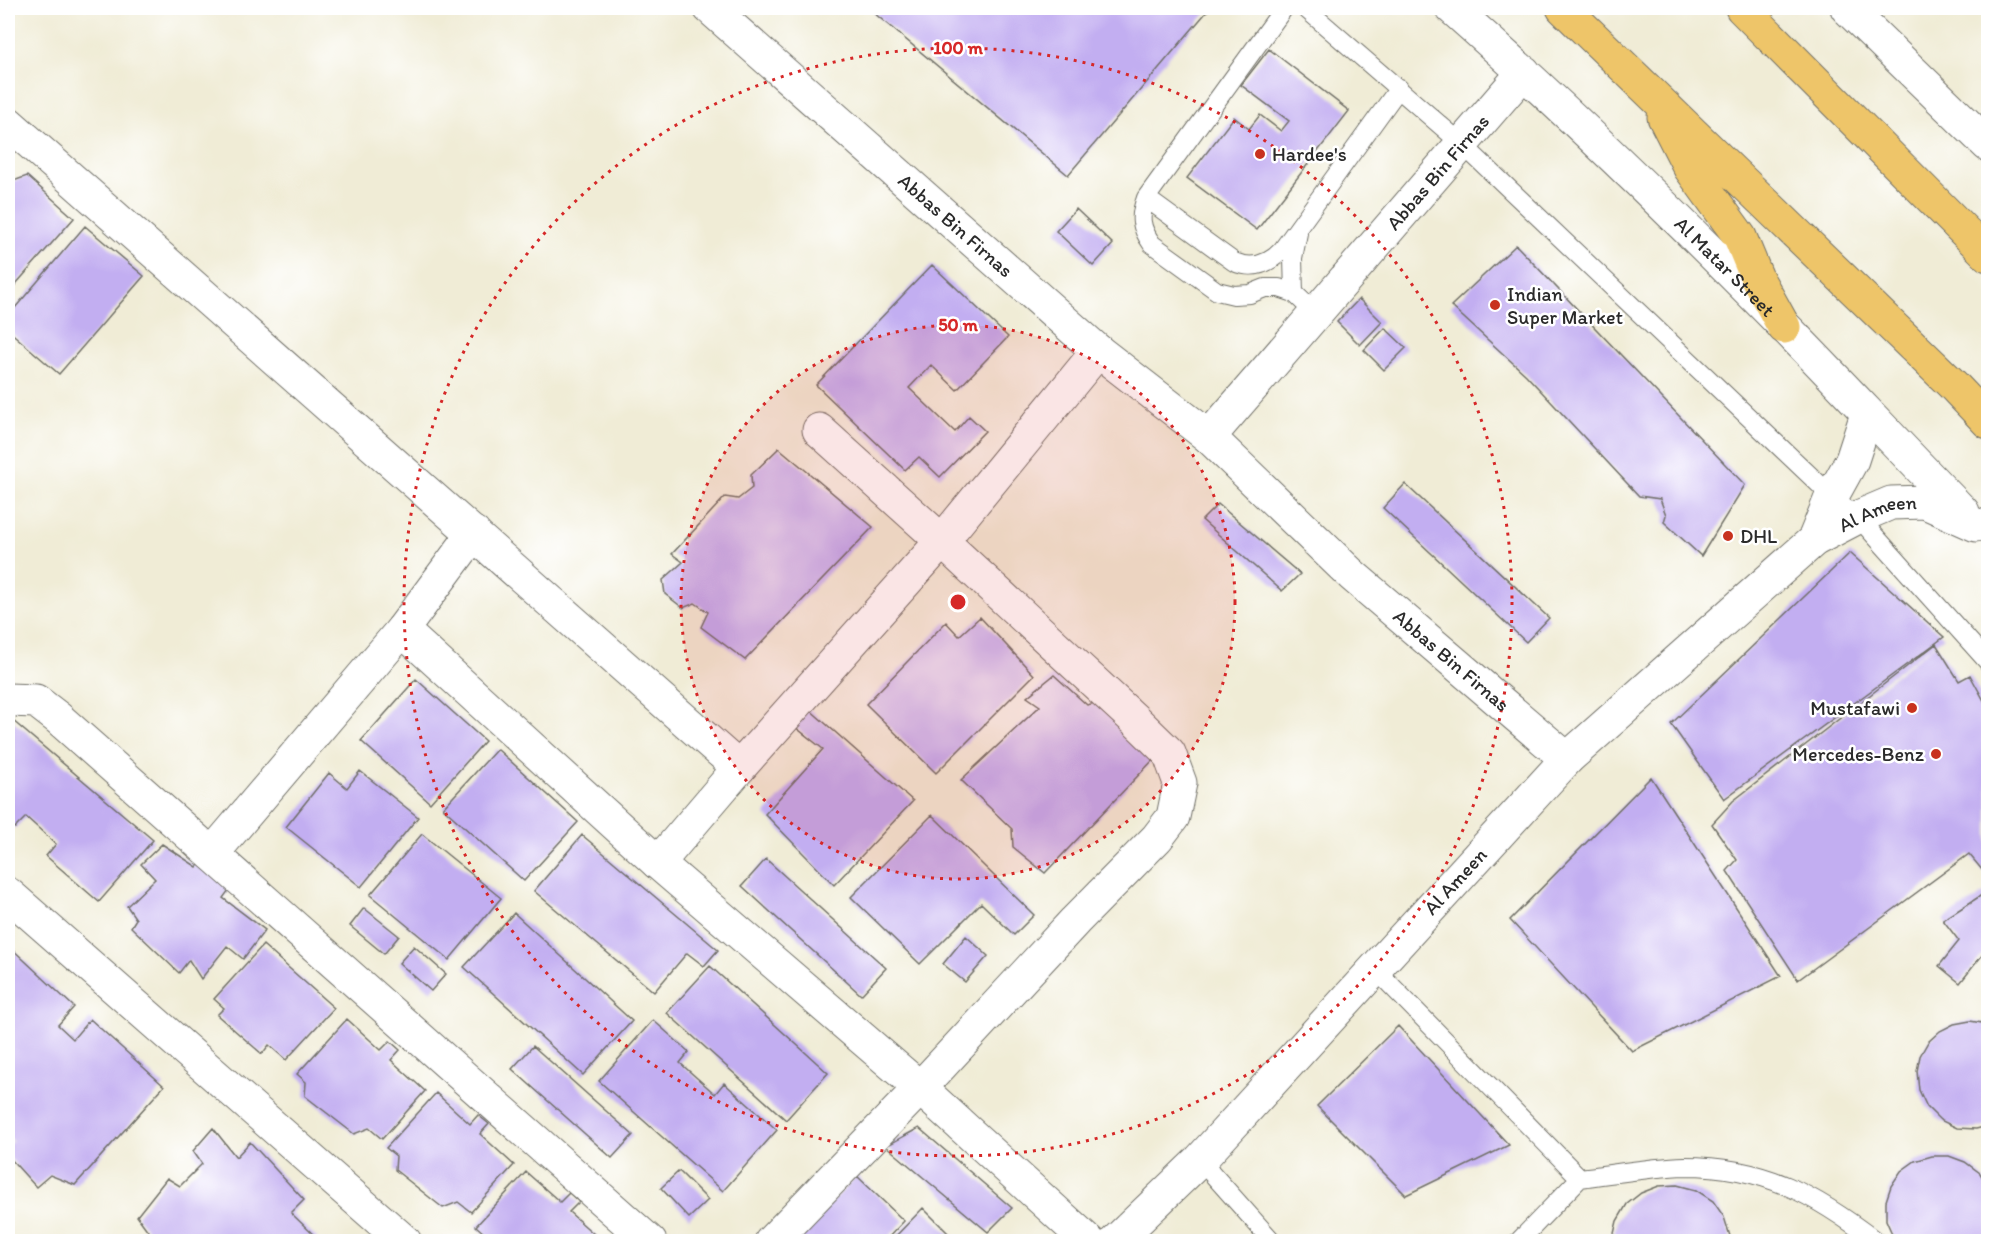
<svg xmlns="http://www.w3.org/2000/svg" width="1996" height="1249" viewBox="0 0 1996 1249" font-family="Itim,sans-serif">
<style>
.building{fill:#c2aef1}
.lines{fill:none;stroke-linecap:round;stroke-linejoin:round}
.lane-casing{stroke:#706f67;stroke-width:20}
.street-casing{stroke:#706f67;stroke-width:35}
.highway-casing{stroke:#706f67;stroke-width:35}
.lane{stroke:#fff;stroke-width:18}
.street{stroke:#fff;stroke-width:33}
.highway{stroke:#eec569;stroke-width:33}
.ring{fill:none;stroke:#d62828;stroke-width:3;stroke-dasharray:3 6}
.poi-dot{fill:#c8321e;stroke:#fff;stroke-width:2}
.labels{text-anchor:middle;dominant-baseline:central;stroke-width:5;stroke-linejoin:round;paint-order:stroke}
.poi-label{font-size:20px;fill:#2b2b2b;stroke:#fff;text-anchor:start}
.street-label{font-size:20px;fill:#2b2b2b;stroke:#fff}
.centre{fill:#d62828;stroke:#fff;stroke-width:3}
.ring-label{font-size:18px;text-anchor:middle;font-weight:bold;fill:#d62828;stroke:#fff;stroke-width:5;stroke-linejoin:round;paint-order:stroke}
</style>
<rect width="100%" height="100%" fill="#fff"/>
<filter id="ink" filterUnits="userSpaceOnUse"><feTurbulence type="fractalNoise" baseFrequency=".0167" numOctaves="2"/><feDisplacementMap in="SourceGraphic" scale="12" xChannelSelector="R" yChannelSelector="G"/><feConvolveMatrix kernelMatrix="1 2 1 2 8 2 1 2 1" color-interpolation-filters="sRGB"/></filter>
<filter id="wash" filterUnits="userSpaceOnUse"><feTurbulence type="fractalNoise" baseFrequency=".008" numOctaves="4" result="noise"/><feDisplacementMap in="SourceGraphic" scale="24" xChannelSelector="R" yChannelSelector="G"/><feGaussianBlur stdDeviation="1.35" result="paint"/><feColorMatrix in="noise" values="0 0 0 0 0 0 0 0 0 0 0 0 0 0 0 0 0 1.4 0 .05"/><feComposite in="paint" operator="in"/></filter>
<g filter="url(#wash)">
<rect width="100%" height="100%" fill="#f0ecd6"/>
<g id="blocks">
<path class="building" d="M 868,8 L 1210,8 L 1068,175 Z
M 1269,49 L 1349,111 L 1257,230 L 1187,178 L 1234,117 L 1249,129 L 1260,115 L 1281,131 L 1289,121 L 1241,85 Z
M 27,176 L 74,218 L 8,293 L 8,183 Z
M 1076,209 L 1113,244 L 1093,266 L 1056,231 Z
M 85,226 L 144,276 L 59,374 L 8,330 L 8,316 Z
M 1516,245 L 1745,485 L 1701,556 L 1664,522 L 1666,515 L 1660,499 L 1639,496 L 1526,375 L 1451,306 Z
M 932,265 L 1008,337 L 957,390 L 931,365 L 909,388 L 955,432 L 969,416 L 985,431 L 940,477 L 919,457 L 905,470 L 816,385 Z
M 1359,299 L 1382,322 L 1360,345 L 1337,322 Z
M 1385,328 L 1406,348 L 1384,370 L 1364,350 Z
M 779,448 L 873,527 L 745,660 L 701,627 L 708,612 L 695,603 L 683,608 L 665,594 L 663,580 L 683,562 L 672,554 L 725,497 L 738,499 L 752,488 L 751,475 Z
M 1405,484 L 1549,618 L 1526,642 L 1383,508 Z
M 1218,504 L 1300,574 L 1282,591 L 1202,520 Z
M 1850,553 L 1944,637 L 1724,799 L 1671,724 Z
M 980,617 L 1034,675 L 936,773 L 866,704 L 946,622 L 959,636 Z
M 1936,644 L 1959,681 L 1970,675 L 1988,708 L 1988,868 L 1983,871 L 1969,854 L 1798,980 L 1727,871 L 1737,860 L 1712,824 L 1733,801 Z
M 1054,675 L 1087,705 L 1104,701 L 1154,759 L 1045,873 L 1013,847 L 1012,829 L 961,780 L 1040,706 L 1027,697 Z
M 416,679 L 485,741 L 430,803 L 361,741 Z
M 808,708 L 913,801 L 834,885 L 765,814 L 823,749 L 794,726 Z
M 12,720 L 153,840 L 99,902 L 46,856 L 56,844 L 26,817 L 15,828 L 8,822 L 8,725 Z
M 497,749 L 578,822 L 524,881 L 443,808 Z
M 360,771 L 418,817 L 361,887 L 286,827 L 329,773 L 347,788 Z
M 1651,777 L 1781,976 L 1632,1051 L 1510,920 Z
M 932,815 L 1034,915 L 1014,935 L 981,903 L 920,964 L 851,897 Z
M 422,834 L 501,898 L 449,960 L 370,895 Z
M 582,835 L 718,950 L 704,966 L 687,953 L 654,992 L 534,891 Z
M 162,844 L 197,867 L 205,858 L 235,882 L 223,898 L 265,930 L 243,959 L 227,946 L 201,979 L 189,960 L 179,973 L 131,927 L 136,919 L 127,906 L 155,879 L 141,864 Z
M 766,859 L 886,968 L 861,995 L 742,886 Z
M 1988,891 L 1988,958 L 1984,953 L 1960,983 L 1939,966 L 1959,941 L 1943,920 Z
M 364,908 L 399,936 L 384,954 L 350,926 Z
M 514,913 L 632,1021 L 583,1075 L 464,967 Z
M 966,936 L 988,956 L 965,982 L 943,964 Z
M 8,945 L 74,1007 L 58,1025 L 73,1039 L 90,1019 L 164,1086 L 75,1185 L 50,1175 L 36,1187 L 8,1156 L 8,1146 L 13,1141 L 8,1137 Z
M 263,945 L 334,1008 L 286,1060 L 269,1045 L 262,1054 L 217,1015 L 224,1008 L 214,999 Z
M 414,946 L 446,974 L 431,991 L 399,963 Z
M 710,966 L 828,1073 L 786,1120 L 667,1013 Z
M 347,1019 L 381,1050 L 390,1041 L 400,1050 L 391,1060 L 425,1091 L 382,1139 L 369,1128 L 354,1134 L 305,1096 L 306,1082 L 297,1074 Z
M 653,1020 L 689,1052 L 680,1063 L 715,1094 L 724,1083 L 777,1130 L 723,1191 L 599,1081 Z
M 1970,1021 L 1988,1024 L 1988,1126 L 1976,1129 L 1957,1128 L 1940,1120 L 1927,1107 L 1919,1090 L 1917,1071 L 1920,1056 L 1928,1042 L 1940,1031 L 1954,1024 Z
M 1398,1026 L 1509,1145 L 1406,1195 L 1317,1106 Z
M 533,1046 L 633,1135 L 612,1158 L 512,1069 Z
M 436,1093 L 470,1124 L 478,1115 L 489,1124 L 480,1134 L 514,1165 L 471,1212 L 458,1202 L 443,1208 L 395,1170 L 396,1156 L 386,1148 Z
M 213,1128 L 236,1157 L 250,1142 L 304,1200 L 291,1213 L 317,1238 L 314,1242 L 156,1242 L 137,1216 L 167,1178 L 180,1186 L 202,1164 L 193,1151 Z
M 919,1128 L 1012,1208 L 988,1232 L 886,1146 Z
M 1932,1156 L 1949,1156 L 1965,1162 L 1980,1173 L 1988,1186 L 1988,1232 L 1983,1242 L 1897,1242 L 1893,1236 L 1886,1220 L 1886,1201 L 1891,1186 L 1901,1171 L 1915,1161 Z
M 679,1171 L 708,1200 L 689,1218 L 661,1188 Z
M 526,1172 L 560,1202 L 569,1193 L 579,1202 L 569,1212 L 603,1242 L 485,1242 L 485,1234 L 476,1226 Z
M 857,1176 L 904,1221 L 884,1242 L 794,1242 Z
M 1677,1185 L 1696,1190 L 1713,1201 L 1724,1217 L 1730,1236 L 1730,1242 L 1612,1242 L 1617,1221 L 1627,1204 L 1641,1193 L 1659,1186 Z
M 923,1208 L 957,1242 L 890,1242 Z"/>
</g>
</g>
<g filter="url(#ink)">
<use href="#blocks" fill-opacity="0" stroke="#706f67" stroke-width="1.5"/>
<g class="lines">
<g class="lane-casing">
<path id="lane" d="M 1284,8 L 1146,198 C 1139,217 1140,227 1152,244 L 1217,291 L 1234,295 L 1250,294 L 1265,288 L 1279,288 L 1294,293 L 1315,313
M 1305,8 L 1462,144 L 1820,485 L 1831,498 L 1858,517 L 1988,662
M 1146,198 L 1234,262 C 1253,270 1269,264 1282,250 L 1399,88
M 1294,293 L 1293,258 L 1298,233
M 1374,968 L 1580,1178 L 1518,1242
M 1200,1160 L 1273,1242
M 1580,1178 C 1613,1174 1652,1167 1685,1166 C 1764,1166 1816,1195 1877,1242"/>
</g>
<g class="street-casing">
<g id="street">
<path id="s1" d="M 710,8 L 1098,351 L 1209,437 L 1352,575 L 1567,759"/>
<path id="s2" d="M 1452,8 C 1566,109 1676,216 1783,325 C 1844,387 1902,450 1963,512"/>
<path d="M 1847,8 L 1988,145"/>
<path d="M 8,123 L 739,768"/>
<path id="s3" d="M 1209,437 L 1524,72"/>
<path d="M 1814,540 L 1831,498 L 1852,460 L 1867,414"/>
<path d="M 402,630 L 658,863 L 920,1088 L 1089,1242"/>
<path d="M 8,700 L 36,701 L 58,718 L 650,1242"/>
<path d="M 212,854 L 402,630 L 474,533"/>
<path d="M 658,863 L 739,768 L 942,541 L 1098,351"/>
<path d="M 8,894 L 405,1242"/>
<path d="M 771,1242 L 920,1088 L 1075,921 L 1157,838 L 1173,817 L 1180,783 L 1169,753 L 1134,719 L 942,541 L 819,430"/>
<path id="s4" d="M 1115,1242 L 1200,1160 L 1567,759 L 1814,540 L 1858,517 L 1891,503 L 1925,502 L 1976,525"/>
</g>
</g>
<g class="highway-casing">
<path id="highway" d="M 1563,8 L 1952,384 L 1988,422
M 1742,8 L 1988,255
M 1664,117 L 1690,168 L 1740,237 L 1757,278 L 1784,327"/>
</g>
<use href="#lane" class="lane"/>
<use href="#street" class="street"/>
<use href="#highway" class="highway"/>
</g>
</g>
<circle cx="958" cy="602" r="277" fill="#d62828" fill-opacity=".12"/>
<g class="ring">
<circle cx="958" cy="602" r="277"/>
<circle cx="958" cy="602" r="554"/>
</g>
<g class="poi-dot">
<circle cx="1260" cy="154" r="6"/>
<circle cx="1495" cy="305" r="6"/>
<circle cx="1728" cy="536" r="6"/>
<circle cx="1912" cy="708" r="6"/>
<circle cx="1936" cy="754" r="6"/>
</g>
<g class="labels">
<g class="poi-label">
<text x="1272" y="154">Hardee's</text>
<text x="1507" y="294">Indian<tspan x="1507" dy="23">Super Market</tspan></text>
<text x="1740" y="536">DHL</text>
<text x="1900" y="708" text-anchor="end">Mustafawi</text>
<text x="1924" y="754" text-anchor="end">Mercedes-Benz</text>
</g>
<g class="street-label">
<text stroke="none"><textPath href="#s3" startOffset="350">Abbas Bin Firnas</textPath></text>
<text stroke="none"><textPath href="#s1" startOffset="328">Abbas Bin Firnas</textPath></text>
<text stroke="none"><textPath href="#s2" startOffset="376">Al Matar Street</textPath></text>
<text stroke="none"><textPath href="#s4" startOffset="1062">Al Ameen</textPath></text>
<text stroke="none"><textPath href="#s1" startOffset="988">Abbas Bin Firnas</textPath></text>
<text stroke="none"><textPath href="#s4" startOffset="496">Al Ameen</textPath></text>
</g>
</g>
<circle cx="958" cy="602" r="9" class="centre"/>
<g class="ring-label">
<text x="958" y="54">100 m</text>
<text x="958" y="331">50 m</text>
</g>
<rect width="1996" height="1249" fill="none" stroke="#fff" stroke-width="30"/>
</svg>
